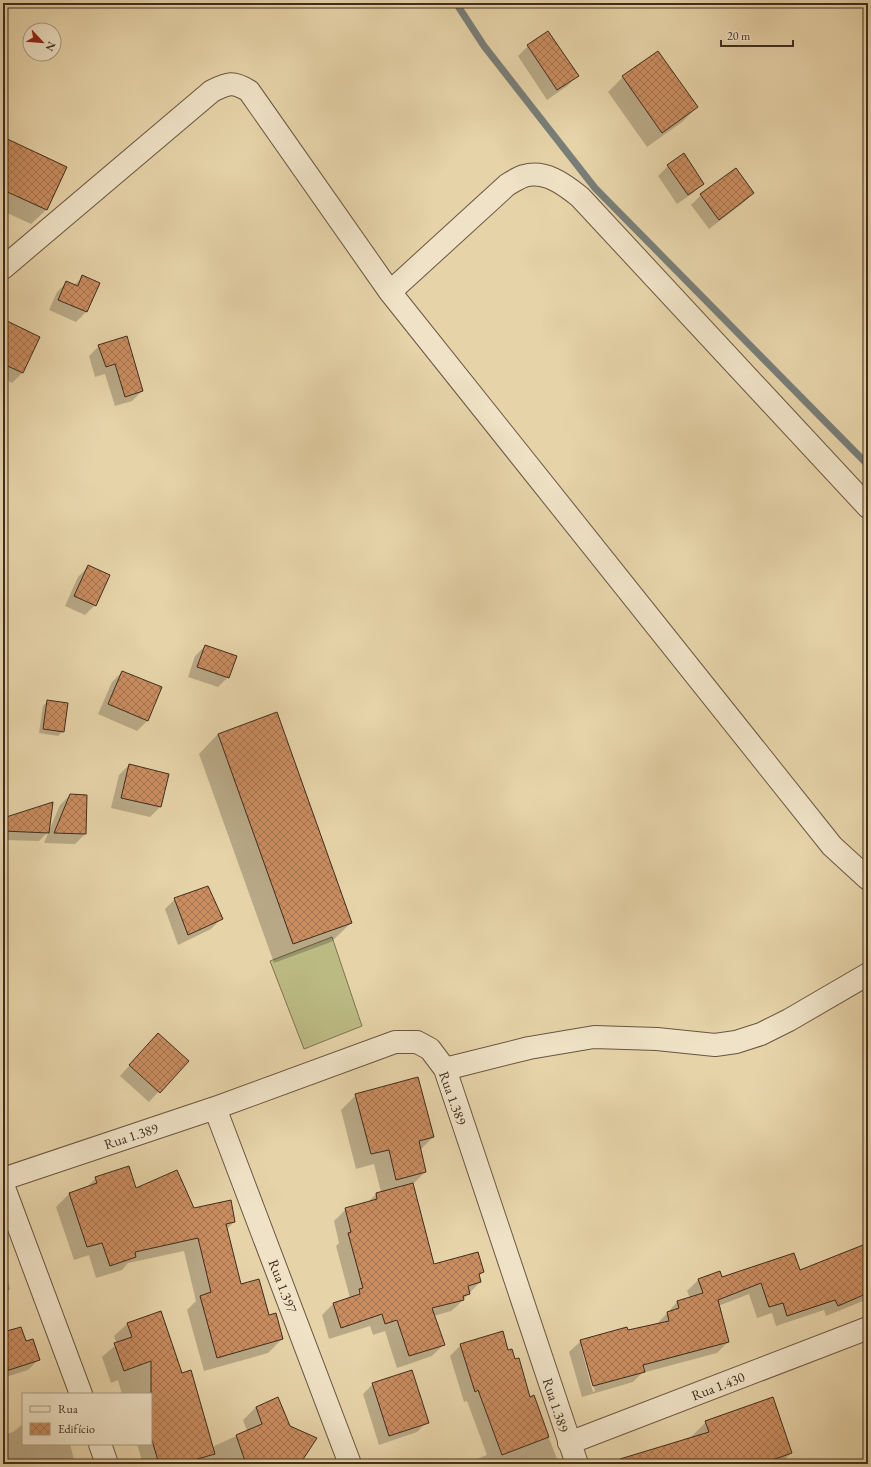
<svg xmlns="http://www.w3.org/2000/svg" width="871" height="1467" viewBox="0 0 871 1467" font-family="'EB Garamond',serif">
<style>
.pitch{fill:#bcba83;stroke:#7e7451}
.shadow{fill:#0003;fill-rule:evenodd}
.lines{fill:none;stroke-linecap:round;stroke-linejoin:round}
.stream{stroke:#787e79;stroke-width:7}
.building{fill:url(#building-cross-hatch);stroke:#402d1f}
.minor-casing{stroke:#6a5641;stroke-width:24}
.minor{stroke:#efe2c6;stroke-width:22}
.labels{text-anchor:middle;dominant-baseline:central;stroke-width:3;stroke-linejoin:round;paint-order:stroke}
.street-label{font-size:14px;fill:#402d1f;stroke:#efe2c6}
</style>
<defs>
<pattern id="building-cross-hatch" width="8" height="8" patternUnits="userSpaceOnUse"><rect width="8" height="8" fill="#c98d60"/><path d="M0 0l8 8M0 8l8-8" fill="none" stroke="#a5744f"/></pattern>
</defs>
<rect width="100%" height="100%" fill="#e6d3a8"/>
<filter id="stains"><feTurbulence type="fractalNoise" baseFrequency=".005" numOctaves="4"/><feColorMatrix values="0 0 0 0 .2 0 0 0 0 .09 0 0 0 0 .02 0 0 0 .5 -.17"/></filter>
<radialGradient id="worn" r=".72"><stop offset=".6" stop-color="#630" stop-opacity="0"/><stop offset="1" stop-color="#630" stop-opacity=".3"/></radialGradient>
<path class="pitch" d="M 332,937 L 362,1026 L 304,1049 L 270,961 Z"/>
<path class="shadow" d="M 548,32 L 577,76 L 567,86 L 547,100 L 518,56 L 528,46 Z
M 623,77 L 697,107 L 682,122 L 647,147 L 608,92 Z
M 3,138 L 46,210 L 31,224 L 3,211 Z
M 668,166 L 703,183 L 693,193 L 677,204 L 658,176 Z
M 753,193 L 743,203 L 709,229 L 691,205 L 701,195 Z
M 83,277 L 99,284 L 86,312 L 76,322 L 49,310 L 57,292 L 67,282 L 74,285 Z
M 3,321 L 22,373 L 12,383 L 3,378 Z
M 99,346 L 142,391 L 132,401 L 115,406 L 105,374 L 95,377 L 89,356 Z
M 88,567 L 95,605 L 85,615 L 65,606 L 78,577 Z
M 205,646 L 228,677 L 218,687 L 188,677 L 195,656 Z
M 122,672 L 160,688 L 147,721 L 137,731 L 98,714 L 112,682 Z
M 48,701 L 63,731 L 58,736 L 39,733 L 43,706 Z
M 218,734 L 351,923 L 331,942 L 274,963 L 199,754 Z
M 129,765 L 168,775 L 160,807 L 150,817 L 111,808 L 119,775 Z
M 70,795 L 85,834 L 75,844 L 44,843 L 60,805 Z
M 3,819 L 48,832 L 39,841 L 3,840 Z
M 175,899 L 221,919 L 211,929 L 178,945 L 165,909 Z
M 148,1045 L 187,1061 L 149,1102 L 120,1076 Z
M 356,1095 L 433,1137 L 420,1150 L 425,1172 L 412,1185 L 434,1266 L 483,1272 L 478,1276 L 480,1282 L 457,1306 L 451,1311 L 434,1316 L 444,1344 L 432,1356 L 397,1368 L 385,1331 L 373,1335 L 370,1326 L 329,1339 L 322,1315 L 334,1303 L 350,1298 L 336,1246 L 339,1243 L 334,1221 L 346,1209 L 367,1203 L 376,1194 L 381,1192 L 374,1164 L 356,1169 L 341,1110 Z
M 96,1178 L 136,1189 L 234,1222 L 227,1229 L 240,1285 L 268,1316 L 282,1339 L 268,1353 L 204,1371 L 187,1310 L 196,1301 L 184,1251 L 128,1263 L 122,1270 L 96,1278 L 89,1255 L 74,1260 L 56,1207 L 70,1193 L 87,1187 Z
M 868,1244 L 868,1299 L 826,1316 L 824,1310 L 776,1326 L 772,1313 L 757,1318 L 749,1294 L 718,1306 L 728,1342 L 717,1353 L 642,1373 L 633,1382 L 582,1397 L 569,1352 L 581,1341 L 657,1324 L 678,1301 L 690,1298 L 687,1291 L 698,1280 L 719,1272 L 721,1279 L 799,1271 ZM 581,1347 L 583,1347 L 595,1391 L 593,1392 Z
M 3,1262 L 10,1289 L 3,1296 Z
M 160,1312 L 181,1374 L 212,1447 L 247,1431 L 243,1420 L 256,1407 L 278,1398 L 299,1464 L 143,1464 L 137,1444 L 151,1444 L 151,1394 L 122,1394 L 118,1380 L 111,1383 L 102,1357 L 117,1344 L 114,1336 L 127,1324 Z
M 3,1333 L 25,1342 L 38,1360 L 28,1370 L 3,1378 Z
M 461,1345 L 508,1352 L 514,1360 L 529,1398 L 533,1397 L 559,1464 L 463,1464 L 487,1455 L 467,1401 L 464,1402 L 450,1356 Z
M 373,1384 L 427,1422 L 417,1432 L 379,1445 L 363,1394 Z
M 706,1422 L 791,1453 L 780,1464 L 621,1464 L 627,1458 L 692,1439 L 691,1437 Z
M 23,1424 L 23,1444 L 70,1444 L 75,1464 L 3,1464 L 3,1435 L 13,1432 Z"/>
<g class="lines">
<path class="stream" d="M 456,3 L 484,46 L 595,188 L 868,465"/>
</g>
<path class="building" d="M 548,31 L 579,76 L 557,90 L 527,45 Z
M 658,51 L 698,107 L 662,133 L 622,76 Z
M 3,137 L 67,167 L 47,210 L 3,190 Z
M 684,153 L 704,184 L 688,195 L 667,165 Z
M 736,168 L 754,193 L 719,220 L 700,194 Z
M 82,275 L 100,283 L 87,312 L 58,300 L 66,281 L 78,286 Z
M 3,319 L 40,337 L 23,373 L 3,364 Z
M 127,336 L 143,391 L 125,397 L 115,364 L 106,367 L 98,345 Z
M 88,565 L 110,575 L 96,606 L 74,596 Z
M 205,645 L 237,656 L 229,678 L 197,667 Z
M 122,671 L 162,687 L 148,721 L 108,704 Z
M 47,700 L 68,703 L 64,732 L 43,729 Z
M 277,712 L 352,923 L 293,944 L 218,734 Z
M 129,764 L 169,774 L 161,807 L 121,798 Z
M 70,794 L 87,795 L 86,834 L 54,833 Z
M 53,802 L 49,833 L 3,831 L 3,818 Z
M 208,886 L 223,919 L 188,935 L 174,898 Z
M 158,1033 L 189,1061 L 160,1093 L 129,1065 Z
M 418,1077 L 434,1137 L 419,1141 L 426,1172 L 396,1180 L 389,1150 L 371,1154 L 355,1094 Z
M 129,1166 L 136,1188 L 177,1170 L 194,1208 L 231,1200 L 235,1222 L 226,1224 L 241,1284 L 259,1279 L 269,1315 L 276,1313 L 283,1339 L 217,1358 L 200,1296 L 211,1292 L 198,1238 L 135,1252 L 136,1257 L 110,1266 L 102,1243 L 87,1247 L 69,1193 L 97,1183 L 95,1177 Z
M 413,1183 L 434,1264 L 478,1252 L 484,1272 L 479,1274 L 481,1282 L 468,1286 L 470,1294 L 463,1296 L 464,1300 L 432,1308 L 445,1345 L 409,1356 L 397,1320 L 385,1324 L 382,1314 L 341,1328 L 333,1303 L 360,1294 L 359,1289 L 363,1288 L 348,1233 L 351,1232 L 345,1208 L 377,1199 L 376,1193 Z
M 868,1243 L 868,1293 L 838,1306 L 835,1300 L 787,1316 L 783,1303 L 769,1307 L 761,1283 L 718,1300 L 729,1342 L 643,1365 L 645,1372 L 593,1386 L 580,1340 L 627,1327 L 628,1330 L 669,1321 L 667,1312 L 679,1308 L 677,1301 L 703,1293 L 698,1279 L 720,1271 L 722,1277 L 794,1253 L 800,1270 Z
M 161,1311 L 182,1373 L 191,1370 L 215,1454 L 180,1464 L 159,1464 L 151,1437 L 151,1361 L 124,1371 L 114,1343 L 132,1337 L 127,1323 Z
M 21,1327 L 26,1341 L 33,1339 L 40,1360 L 3,1372 L 3,1332 Z
M 503,1331 L 508,1350 L 512,1349 L 515,1359 L 519,1358 L 530,1397 L 534,1395 L 549,1437 L 502,1455 L 478,1390 L 475,1392 L 460,1344 Z
M 412,1370 L 429,1423 L 389,1436 L 372,1383 Z
M 278,1397 L 290,1426 L 317,1438 L 300,1464 L 246,1464 L 236,1435 L 262,1424 L 256,1407 Z
M 773,1397 L 792,1453 L 761,1464 L 621,1464 L 620,1459 L 709,1432 L 705,1421 Z"/>
<g class="lines">
<g class="minor-casing">
<path id="minor" d="M 3,268 L 212,91 C 228,83 233,81 249,91 L 390,292 L 832,846 L 868,879
M 390,292 L 507,185 C 512,182 518,178 524,176 C 545,170 564,184 580,197 L 868,507
M 445,1069 L 529,1048 L 594,1037 L 657,1039 L 715,1045 L 736,1042 L 761,1034 L 789,1020 L 868,974
M 215,1108 L 350,1464
M 3,1179 L 215,1108 L 395,1042 L 417,1042 L 430,1049 L 445,1069 L 577,1464
M 3,1185 L 81,1394
M 569,1443 L 868,1328
M 100,1444 L 107,1464"/>
</g>
<use href="#minor" class="minor"/>
</g>
<g class="labels">
<g class="street-label">
<text transform="translate(453 1098) rotate(70)">Rua 1.389</text>
<text transform="translate(131 1136) rotate(-18)">Rua 1.389</text>
<text transform="translate(283 1286) rotate(69)">Rua 1.397</text>
<text transform="translate(718 1386) rotate(-21)">Rua 1.430</text>
<text transform="translate(556 1405) rotate(72)">Rua 1.389</text>
</g>
</g>
<rect width="871" height="1467" fill="none" stroke="#e6d3a8" stroke-width="16"/>
<rect x="4" y="4" width="863" height="1459" fill="none" stroke="#402d1f" stroke-width="2"/>
<rect x="8" y="8" width="855" height="1451" fill="none" stroke="#402d1f"/>
<rect x="22" y="1393" width="130" height="52" fill="#efe2c6" stroke="#a99a83"/>
<rect x="30" y="1406" width="20" height="6" fill="#efe2c6" stroke="#a99a83"/>
<text x="58" y="1413" font-size="12" fill="#402d1f">Rua</text>
<rect x="30" y="1423" width="20" height="12" fill="url(#building-cross-hatch)" stroke="#a99a83"/>
<text x="58" y="1433" font-size="12" fill="#402d1f">Edifício</text>
<g transform="translate(42 42) rotate(116)"><circle r="19" fill="#efe2c6" stroke="#a99a83"/>
<path d="M0-3L7 15L0 10L-7 15Z" fill="#8f2418"/>
<text y="-6" font-size="11" font-weight="bold" text-anchor="middle" fill="#402d1f">N</text>
</g>
<path d="M721 40v6h72v-6" fill="none" stroke="#402d1f" stroke-width="2"/>
<text x="727" y="40" font-size="12" fill="#402d1f" stroke="#efe2c6" stroke-width="3" paint-order="stroke">20 m</text>
<rect width="100%" height="100%" filter="url(#stains)"/>
<rect width="100%" height="100%" fill="url(#worn)"/>
</svg>
